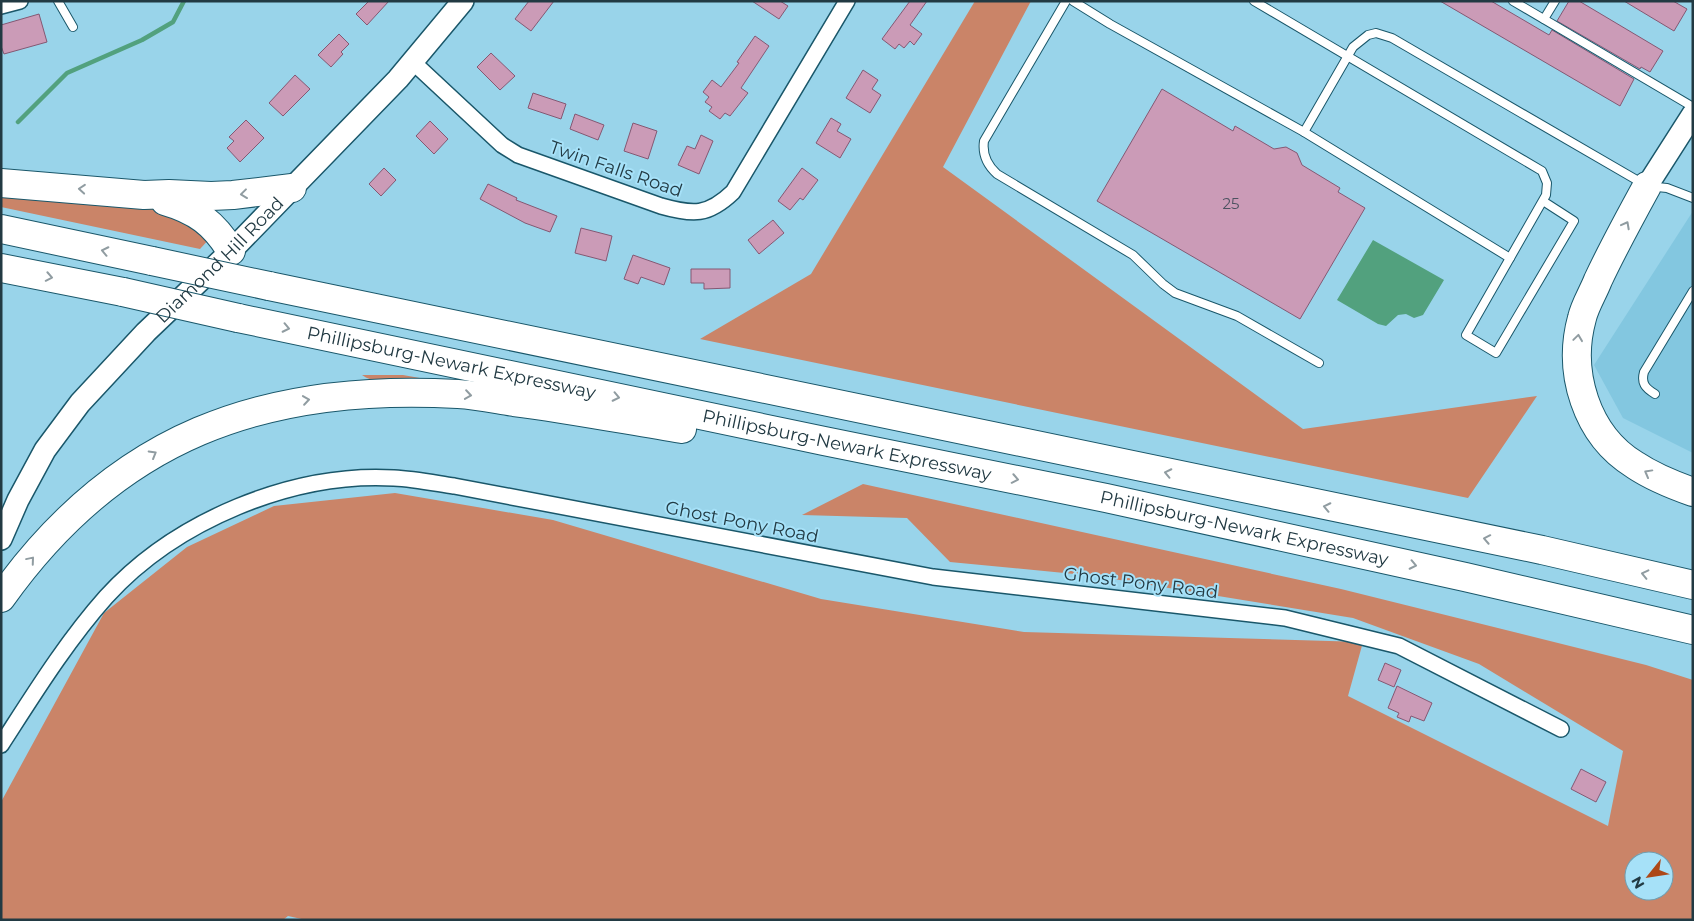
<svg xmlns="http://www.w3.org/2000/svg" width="1694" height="921" font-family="Montserrat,sans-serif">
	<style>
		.built { fill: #83c7e0 }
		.green { fill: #ca8468; fill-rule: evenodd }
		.water { fill: #52a17e }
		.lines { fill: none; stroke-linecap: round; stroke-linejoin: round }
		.stream { stroke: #52a17e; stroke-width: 4.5 }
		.building { fill: #cb9bb7; stroke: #845873 }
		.lane-casing { stroke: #1a576a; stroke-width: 10 }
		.street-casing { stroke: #1a576a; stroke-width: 18 }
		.secondary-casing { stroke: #1a576a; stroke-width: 24 }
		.highway-casing { stroke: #1a576a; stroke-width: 30 }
		.lane { stroke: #fff; stroke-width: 8 }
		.street { stroke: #fff; stroke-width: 15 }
		.secondary { stroke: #fff; stroke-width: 21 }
		.highway { stroke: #fff; stroke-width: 28 }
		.highway-bridge-casing { stroke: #1a576a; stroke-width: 30; stroke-linecap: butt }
		.highway-bridge { stroke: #fff; stroke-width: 28 }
		.oneway { stroke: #909ca1 }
		.labels { text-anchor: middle; stroke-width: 4; stroke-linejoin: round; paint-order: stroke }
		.number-label { font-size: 15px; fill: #4c5260 }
		.street-label { font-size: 18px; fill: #223a43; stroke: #a6e1f8 }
	</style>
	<rect width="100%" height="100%" fill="#99d4ea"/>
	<!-- built -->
	<path class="built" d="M1693,211V453L1623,418L1594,365Z"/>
	<!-- green -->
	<g class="green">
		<path d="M975,1H1031L943,167L1303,429L1537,396L1468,498L700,339L811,274Z"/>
		<path d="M1,192L169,207L211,237L200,249L1,207Z"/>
		<path d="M362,375H403L442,382C417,382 382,389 362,375Z"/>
		<path d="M863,484L1341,589L1646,665L1693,680V920H306L288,916L283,920H1V802L104,613L187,547L274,506L395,493L553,520L821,599L1024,632L1363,642L1348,696L1608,826L1623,751L1479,664L1353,618L1095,576L950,562L907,518L802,515ZM1634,861H1664V891H1634Z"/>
	</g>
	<!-- water -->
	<path class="water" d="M1373,240L1444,280L1423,315L1414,318L1406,314L1398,315L1386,326L1378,324L1337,300Z"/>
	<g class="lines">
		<!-- stream -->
		<path class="stream" d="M18,122L67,73L142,40L173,22L184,1"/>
	</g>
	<!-- building -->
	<g class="building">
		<path d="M369,1H389L367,25L356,14Z"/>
		<path d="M529,1H554L531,31L515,19Z"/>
		<path d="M752,1H780L788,6L779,19Z"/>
		<path d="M910,1H927L910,25L922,34L914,45L910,41L904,48L899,44L895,49L882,39Z"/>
		<path d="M1440,1H1491L1549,35L1552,30L1634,79L1620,106Z"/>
		<path d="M1569,1H1579L1663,51L1650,72L1641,67L1640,69L1557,21Z"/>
		<path d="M1624,1H1673L1687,9L1674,31Z"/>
		<path d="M39,14L47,42L4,54L1,46V25Z"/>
		<path d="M339,34L349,44L341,52L343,54L331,67L318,55Z"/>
		<path d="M755,36L769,46L741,88L748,93L730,116L725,113L720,119L709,111L712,107L705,102L709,97L703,92L712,80L721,87L739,63L737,62Z"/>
		<path d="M491,53L515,76L500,90L477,67Z"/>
		<path d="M863,70L878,80L872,89L881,95L870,113L846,98Z"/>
		<path d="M295,75L310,89L283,116L269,103Z"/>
		<path d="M1162,89L1233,131L1235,126L1274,149L1286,147L1297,153L1302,165L1340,188L1338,192L1365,208L1300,319L1097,201Z"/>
		<path d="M533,93L566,104L561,119L528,108Z"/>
		<path d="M575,114L604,125L598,140L570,129Z"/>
		<path d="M831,118L841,124L837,131L851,139L840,158L816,143Z"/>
		<path d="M246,120L264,138L240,162L227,148L234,141L229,137Z"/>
		<path d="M430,121L448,139L434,154L416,136Z"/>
		<path d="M633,123L657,131L648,159L624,151Z"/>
		<path d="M701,135L713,141L699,174L678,165L687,146L695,149Z"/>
		<path d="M384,168L396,180L381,196L369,184Z"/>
		<path d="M802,168L818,180L803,200L800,198L790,210L778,201Z"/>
		<path d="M488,184L517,198L516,200L557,216L550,232L525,223L480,199Z"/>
		<path d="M773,220L784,233L759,254L748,240Z"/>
		<path d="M581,228L612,236L606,261L575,253Z"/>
		<path d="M633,255L670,268L664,285L641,277L638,284L624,279Z"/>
		<path d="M691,269H730V288L704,289V283H691Z"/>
		<path d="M1385,663L1401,670L1394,687L1378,680Z"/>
		<path d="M1397,686L1432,703L1424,721L1411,716L1409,722L1397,717L1399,713L1388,708Z"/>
		<path d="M1581,769L1606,782L1596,802L1571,789Z"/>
	</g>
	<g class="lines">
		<!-- lane casing -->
		<g class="lane-casing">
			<g id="lane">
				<path d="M58,1L73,27"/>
				<path d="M1066,1L984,141C982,155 987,165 997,174L1133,255L1163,284L1175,293L1237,316L1319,363"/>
				<path d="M1073,1L1110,24L1304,132L1510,258"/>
				<path d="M1254,1L1542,171L1547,183L1546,195L1466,335L1496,353L1574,221L1543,201"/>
				<path d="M1513,1L1693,107"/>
				<path d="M1544,19L1555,1"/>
				<path d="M1304,132L1353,47L1368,35L1376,33L1392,38L1647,186L1667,188L1693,198"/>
				<path d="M1655,394C1645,388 1641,383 1644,372L1693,291"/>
			</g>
		</g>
		<!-- street casing -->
		<g class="street-casing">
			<g id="street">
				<path d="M1,6L20,1"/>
				<path d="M414,63L502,145L518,155L661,206C693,215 708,216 733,192L847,1"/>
				<path d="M1,745C34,694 66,642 106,597C175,521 292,472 394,478C414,479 434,483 454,486L933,577L1285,618L1399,646L1561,729"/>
			</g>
		</g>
		<!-- secondary casing -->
		<g class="secondary-casing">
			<g id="secondary">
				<path d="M1647,186L1693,114"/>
				<path id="s1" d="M1,539L18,500L45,450L80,403L146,332L231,251L398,79L463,1"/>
			</g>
		</g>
		<!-- highway casing -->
		<g class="highway-casing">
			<g id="highway">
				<path d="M1,183L144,195L169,194L211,196L233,195L292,188"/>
				<path d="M1647,186C1630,217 1613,248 1598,280C1593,293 1585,305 1582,318C1567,372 1586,435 1635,465C1653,477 1673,485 1693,492"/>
				<path d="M165,201C196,210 214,223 231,251"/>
				<path d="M1,229L152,261"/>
				<path d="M1,268L123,292"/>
				<path d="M269,286L1542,550L1693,585"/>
				<path id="s2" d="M238,318L824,441L1106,498L1465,577L1693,630"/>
				<path d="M1,598C116,436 263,383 458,394C477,395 495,399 514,402C570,409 626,420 682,429"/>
			</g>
		</g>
		<!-- lane -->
		<use href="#lane" class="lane"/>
		<!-- street -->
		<use href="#street" class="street"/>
		<!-- secondary -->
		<use href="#secondary" class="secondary"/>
		<!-- highway -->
		<use href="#highway" class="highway"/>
		<!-- highway-bridge casing -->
		<g class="highway-bridge-casing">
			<g id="highway-bridge">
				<path d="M152,261L269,286"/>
				<path d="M123,292L238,318"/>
			</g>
		</g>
		<!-- highway-bridge -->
		<use href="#highway-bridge" class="highway-bridge"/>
	</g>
	<!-- one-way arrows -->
	<defs><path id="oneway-chevron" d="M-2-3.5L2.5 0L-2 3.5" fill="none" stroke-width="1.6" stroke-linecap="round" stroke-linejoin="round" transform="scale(1.25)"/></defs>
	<g class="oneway">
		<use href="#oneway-chevron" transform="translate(82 189) rotate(-175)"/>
		<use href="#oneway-chevron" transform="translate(244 194) rotate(173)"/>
		<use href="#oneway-chevron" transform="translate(1626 225) rotate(-62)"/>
		<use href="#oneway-chevron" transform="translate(105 251) rotate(-168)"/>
		<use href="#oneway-chevron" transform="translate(49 277) rotate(11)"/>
		<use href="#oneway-chevron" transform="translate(286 328) rotate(12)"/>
		<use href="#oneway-chevron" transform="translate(1578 338) rotate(-82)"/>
		<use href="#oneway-chevron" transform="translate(468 395) rotate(8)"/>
		<use href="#oneway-chevron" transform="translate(616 397) rotate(12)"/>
		<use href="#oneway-chevron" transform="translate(306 400) rotate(-8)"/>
		<use href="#oneway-chevron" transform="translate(153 454) rotate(-30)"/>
		<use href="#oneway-chevron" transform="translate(1168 473) rotate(-168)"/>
		<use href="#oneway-chevron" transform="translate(1648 473) rotate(-151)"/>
		<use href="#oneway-chevron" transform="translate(1015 479) rotate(11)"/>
		<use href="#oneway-chevron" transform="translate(1327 507) rotate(-168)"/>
		<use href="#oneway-chevron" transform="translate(1487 539) rotate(-169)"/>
		<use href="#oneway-chevron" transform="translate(31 560) rotate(-50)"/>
		<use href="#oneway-chevron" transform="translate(1413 565) rotate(12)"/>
		<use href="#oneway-chevron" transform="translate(1645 574) rotate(-167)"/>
	</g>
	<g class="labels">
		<!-- number labels -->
		<g class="number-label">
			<text x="1231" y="209">25</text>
		</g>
		<!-- street labels -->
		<g class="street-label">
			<text transform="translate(616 169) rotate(19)" y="6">Twin Falls Road</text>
			<text dy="6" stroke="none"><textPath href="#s1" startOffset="358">Diamond Hill Road</textPath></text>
			<text dy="6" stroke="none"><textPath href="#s2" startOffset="218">Phillipsburg-Newark Expressway</textPath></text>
			<text dy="6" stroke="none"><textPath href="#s2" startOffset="622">Phillipsburg-Newark Expressway</textPath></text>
			<text transform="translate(742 522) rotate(11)" y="6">Ghost Pony Road</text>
			<text dy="6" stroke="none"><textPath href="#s2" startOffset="1028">Phillipsburg-Newark Expressway</textPath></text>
			<text transform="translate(1141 583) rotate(7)" y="6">Ghost Pony Road</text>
		</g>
	</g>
	<!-- border -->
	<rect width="1694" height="921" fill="none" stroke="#223a43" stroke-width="5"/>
	<!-- north arrow -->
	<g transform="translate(1649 876) rotate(240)"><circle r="24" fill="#a6e1f8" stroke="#719eb0"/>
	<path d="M0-4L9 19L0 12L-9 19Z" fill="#ad4817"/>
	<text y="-8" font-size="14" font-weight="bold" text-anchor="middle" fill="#223a43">N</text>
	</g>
</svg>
